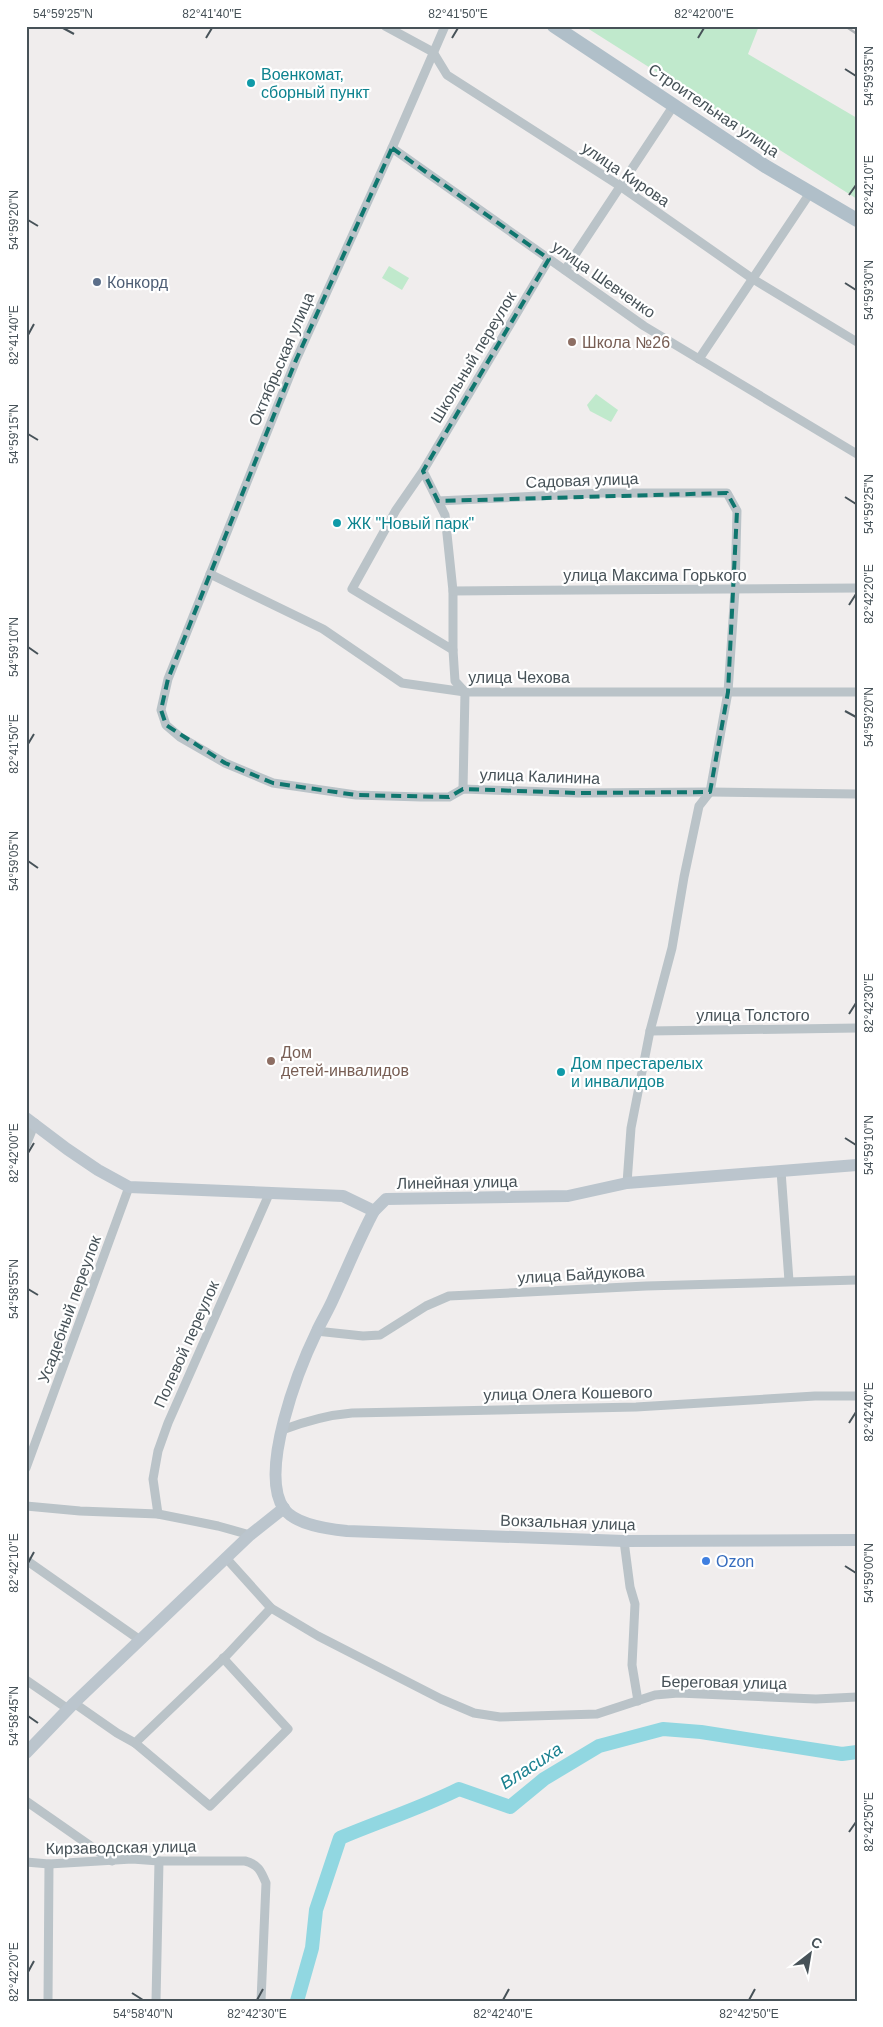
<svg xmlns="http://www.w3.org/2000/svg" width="883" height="2027" font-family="Helvetica,sans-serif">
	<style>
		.green { fill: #c0e9cc }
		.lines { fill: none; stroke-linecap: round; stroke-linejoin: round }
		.river { stroke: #91d7e1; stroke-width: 14 }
		.street { stroke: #bac3c8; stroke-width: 9 }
		.secondary { stroke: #bbc5cd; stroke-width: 12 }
		.primary { stroke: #b0bfc9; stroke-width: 14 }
		.rail { stroke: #b0b3b7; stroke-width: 2.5 }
		.marked { fill: none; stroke: #0f766e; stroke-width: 4; stroke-dasharray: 10 6; stroke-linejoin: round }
		.ticks { fill: none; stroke: #475258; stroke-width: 2 }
		.culture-dot { fill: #0f9aa8; stroke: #fff; stroke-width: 2 }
		.service-dot { fill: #5c6f8a; stroke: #fff; stroke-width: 2 }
		.education-dot { fill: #8d6e63; stroke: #fff; stroke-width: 2 }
		.shop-dot { fill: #3f7fe0; stroke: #fff; stroke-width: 2 }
		.labels { text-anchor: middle; stroke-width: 4.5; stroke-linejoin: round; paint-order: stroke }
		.culture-label { font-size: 16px; fill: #0d838f; stroke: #fff; text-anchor: start }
		.street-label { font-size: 16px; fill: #475258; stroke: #fff }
		.service-label { font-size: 16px; fill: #4e5e75; stroke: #fff; text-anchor: start }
		.education-label { font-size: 16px; fill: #785e54; stroke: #fff; text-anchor: start }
		.shop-label { font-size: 16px; fill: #366cbe; stroke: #fff; text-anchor: start }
		.water-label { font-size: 18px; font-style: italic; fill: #1b8190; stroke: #fff }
		.neatline { fill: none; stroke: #475258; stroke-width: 2 }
		.ticks-label { font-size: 12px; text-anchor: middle; fill: #475258 }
	</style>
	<rect width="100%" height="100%" fill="#f0eded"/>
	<!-- green -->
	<g class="green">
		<path d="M584,26H759L748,54L857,118V199Z"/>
		<path d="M389,266L409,278L402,290L382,278Z"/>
		<path d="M596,394L618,410L611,422L590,411L587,405Z"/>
	</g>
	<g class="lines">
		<!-- river -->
		<path class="river" d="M297,2001L312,1948L316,1910L340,1838C380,1821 421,1808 459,1789L510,1807L544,1779L599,1746L663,1729L701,1732L842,1754L857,1752"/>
		<!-- street -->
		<g class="street">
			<path d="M385,26L433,52L447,75L620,186L753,279L857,342"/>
			<path d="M445,26L392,148L296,360L168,679L161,710L166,725L180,737L225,763L273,783L356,795L421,797H449L463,789L578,793L710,792L857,794"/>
			<path d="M392,148L644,326L857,454"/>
			<path d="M565,270L674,105"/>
			<path d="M699,359L810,193"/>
			<path d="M423,471L396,510L352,589L453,650V591L445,515L423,471L549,259"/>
			<path d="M438,501L602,493H727L737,511L735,590L728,692L710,792L699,806L684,877L672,948L650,1031L631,1128L627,1183"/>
			<path d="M210,574L323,629L402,683L465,692H857"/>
			<path d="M453,591L857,588"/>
			<path d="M453,650L455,681L465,692L463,789"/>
			<path d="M650,1031L857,1028"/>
			<path d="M26,1145L35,1123"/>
			<path d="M781,1171L789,1281"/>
			<path d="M316,1331L363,1336L380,1335L426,1306L449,1296L646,1286L857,1280"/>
			<path d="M282,1430C306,1421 328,1415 352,1413L636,1407L815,1396H857"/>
			<path d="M26,1468L129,1187"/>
			<path d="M26,1506L80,1511L158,1514L218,1526L250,1535"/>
			<path d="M158,1514L153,1479L158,1451L168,1423L270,1192"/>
			<path d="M624,1541L630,1587L635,1604L632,1665L638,1701"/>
			<path d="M226,1558L271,1608L318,1636L441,1699L474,1713L500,1717L597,1714L655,1695L678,1693L816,1699L857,1697"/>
			<path d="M26,1560L140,1640"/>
			<path d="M26,1680L68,1709"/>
			<path d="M74,1703L117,1733L135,1743L227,1655L271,1608"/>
			<path d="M135,1743L210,1806L288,1729L223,1658"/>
			<path d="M26,1801L112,1861"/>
			<path d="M26,1862L49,1864L132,1859L159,1861H245C258,1864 261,1871 266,1883L261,2001"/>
			<path d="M48,2001L49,1864"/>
			<path d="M156,2001L159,1861"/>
		</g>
		<!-- secondary -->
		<g class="secondary">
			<path d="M26,1118L67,1149L98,1170L129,1187L343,1196L374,1211L386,1199L568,1196L627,1183L857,1165"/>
			<path d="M374,1211C359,1239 347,1269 334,1297C329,1309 322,1320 317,1331C299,1368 258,1472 284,1509C296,1525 328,1529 347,1531L624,1541L857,1540"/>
			<path d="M26,1753L74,1703L250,1535L284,1508"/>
		</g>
		<!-- primary -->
		<path class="primary" d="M554,26L765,166L857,220"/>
		<!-- rail -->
		<path class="rail" d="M845,26L857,34"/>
	</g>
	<!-- marked area -->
	<path class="marked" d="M392,148L549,259L423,471L438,501L727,493L737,511L728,692L710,792L578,793L463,789L449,797L356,795L273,783L225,763L166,725L161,710L168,679L296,360Z"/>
	<!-- ticks -->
	<path class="ticks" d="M63,28L74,34M206,38L212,28M452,38L458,28M698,38L704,28M845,69L856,76M849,195L856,185M28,220L38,226M845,283L856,290M28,335L34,324M28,434L38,440M845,497L856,504M849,605L856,594M28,647L38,654M845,711L856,717M28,744L34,734M28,861L38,868M849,1014L856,1003M845,1138L856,1145M28,1153L34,1143M28,1289L38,1295M849,1423L856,1412M28,1563L34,1552M845,1566L856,1573M28,1716L38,1723M849,1832L856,1822M28,1972L34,1961M132,1993L143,2000M257,2000L263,1989M503,2000L509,1989M749,2000L755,1989"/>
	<!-- markers -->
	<g class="culture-dot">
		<circle cx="251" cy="83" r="5"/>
		<circle cx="337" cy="523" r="5"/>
		<circle cx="561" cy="1072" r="5"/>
	</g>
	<circle class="service-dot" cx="97" cy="282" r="5"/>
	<g class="education-dot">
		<circle cx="572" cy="342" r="5"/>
		<circle cx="271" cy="1061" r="5"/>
	</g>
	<circle class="shop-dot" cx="706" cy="1561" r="5"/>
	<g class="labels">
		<!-- culture labels -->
		<g class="culture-label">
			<text x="261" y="80">Военкомат,<tspan x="261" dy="18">сборный пункт</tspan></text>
			<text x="347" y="529">ЖК "Новый парк"</text>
			<text x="571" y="1069">Дом престарелых<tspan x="571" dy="18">и инвалидов</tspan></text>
		</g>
		<!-- street labels -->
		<g class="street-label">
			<text transform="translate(714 110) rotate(34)" y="6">Строительная улица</text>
			<text transform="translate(626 174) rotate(34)" y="6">улица Кирова</text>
			<text transform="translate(604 279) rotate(35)" y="6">улица Шевченко</text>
			<text transform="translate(473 357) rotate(-59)" y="6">Школьный переулок</text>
			<text transform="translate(281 359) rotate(-67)" y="6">Октябрьская улица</text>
			<text transform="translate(582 480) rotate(-2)" y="6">Садовая улица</text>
			<text x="655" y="581">улица Максима Горького</text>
			<text x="519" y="683">улица Чехова</text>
			<text transform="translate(540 776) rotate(2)" y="6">улица Калинина</text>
			<text x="753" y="1021">улица Толстого</text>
			<text transform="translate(457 1182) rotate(-1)" y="6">Линейная улица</text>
			<text transform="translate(581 1274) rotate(-3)" y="6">улица Байдукова</text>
			<text transform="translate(69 1309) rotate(-70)" y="6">Усадебный переулок</text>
			<text transform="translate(186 1344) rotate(-66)" y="6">Полевой переулок</text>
			<text transform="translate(568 1393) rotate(-1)" y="6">улица Олега Кошевого</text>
			<text transform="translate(568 1522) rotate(2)" y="6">Вокзальная улица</text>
			<text transform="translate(724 1682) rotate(1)" y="6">Береговая улица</text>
			<text transform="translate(121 1847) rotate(-1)" y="6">Кирзаводская улица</text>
		</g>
		<!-- service labels -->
		<g class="service-label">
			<text x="107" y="288">Конкорд</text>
		</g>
		<!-- education labels -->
		<g class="education-label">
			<text x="582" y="348">Школа №26</text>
			<text x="281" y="1058">Дом<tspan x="281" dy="18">детей-инвалидов</tspan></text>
		</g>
		<!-- shop labels -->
		<g class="shop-label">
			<text x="716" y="1567">Ozon</text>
		</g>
		<!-- water labels -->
		<g class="water-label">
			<text transform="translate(531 1766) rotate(-33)" y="6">Власиха</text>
		</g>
	</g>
	<!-- border -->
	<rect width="883" height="2027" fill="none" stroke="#ffffff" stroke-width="55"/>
	<!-- north arrow -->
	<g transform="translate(810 1954) rotate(31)" stroke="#ffffff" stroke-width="4" paint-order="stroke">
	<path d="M0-4L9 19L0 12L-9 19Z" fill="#475258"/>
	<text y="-8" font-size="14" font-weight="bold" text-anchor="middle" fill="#475258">С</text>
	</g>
	<rect x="28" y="28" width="828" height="1972" class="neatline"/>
	<g class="ticks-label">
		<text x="63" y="18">54°59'25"N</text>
		<text x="212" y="18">82°41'40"E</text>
		<text x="458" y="18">82°41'50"E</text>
		<text x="704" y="18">82°42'00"E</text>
		<text transform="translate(869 76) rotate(-90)" y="4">54°59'35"N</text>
		<text transform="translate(869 185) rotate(-90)" y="4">82°42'10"E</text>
		<text transform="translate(14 220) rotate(-90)" y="4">54°59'20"N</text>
		<text transform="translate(869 290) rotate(-90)" y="4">54°59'30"N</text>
		<text transform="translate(14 335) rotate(-90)" y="4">82°41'40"E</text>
		<text transform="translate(14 434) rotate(-90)" y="4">54°59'15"N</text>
		<text transform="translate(869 504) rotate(-90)" y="4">54°59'25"N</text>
		<text transform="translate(869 594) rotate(-90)" y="4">82°42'20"E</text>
		<text transform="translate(14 647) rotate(-90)" y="4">54°59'10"N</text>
		<text transform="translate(869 717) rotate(-90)" y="4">54°59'20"N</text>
		<text transform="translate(14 744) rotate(-90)" y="4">82°41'50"E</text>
		<text transform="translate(14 861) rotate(-90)" y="4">54°59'05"N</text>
		<text transform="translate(869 1003) rotate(-90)" y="4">82°42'30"E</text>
		<text transform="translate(869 1145) rotate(-90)" y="4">54°59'10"N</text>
		<text transform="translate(14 1153) rotate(-90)" y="4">82°42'00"E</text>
		<text transform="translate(14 1289) rotate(-90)" y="4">54°58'55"N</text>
		<text transform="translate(869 1412) rotate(-90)" y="4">82°42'40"E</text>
		<text transform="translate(14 1563) rotate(-90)" y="4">82°42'10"E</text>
		<text transform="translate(869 1573) rotate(-90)" y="4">54°59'00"N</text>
		<text transform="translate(14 1716) rotate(-90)" y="4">54°58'45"N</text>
		<text transform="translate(869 1822) rotate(-90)" y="4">82°42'50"E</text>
		<text transform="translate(14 1972) rotate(-90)" y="4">82°42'20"E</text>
		<text x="143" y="2018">54°58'40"N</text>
		<text x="257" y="2018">82°42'30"E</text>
		<text x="503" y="2018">82°42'40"E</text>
		<text x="749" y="2018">82°42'50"E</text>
	</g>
</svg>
